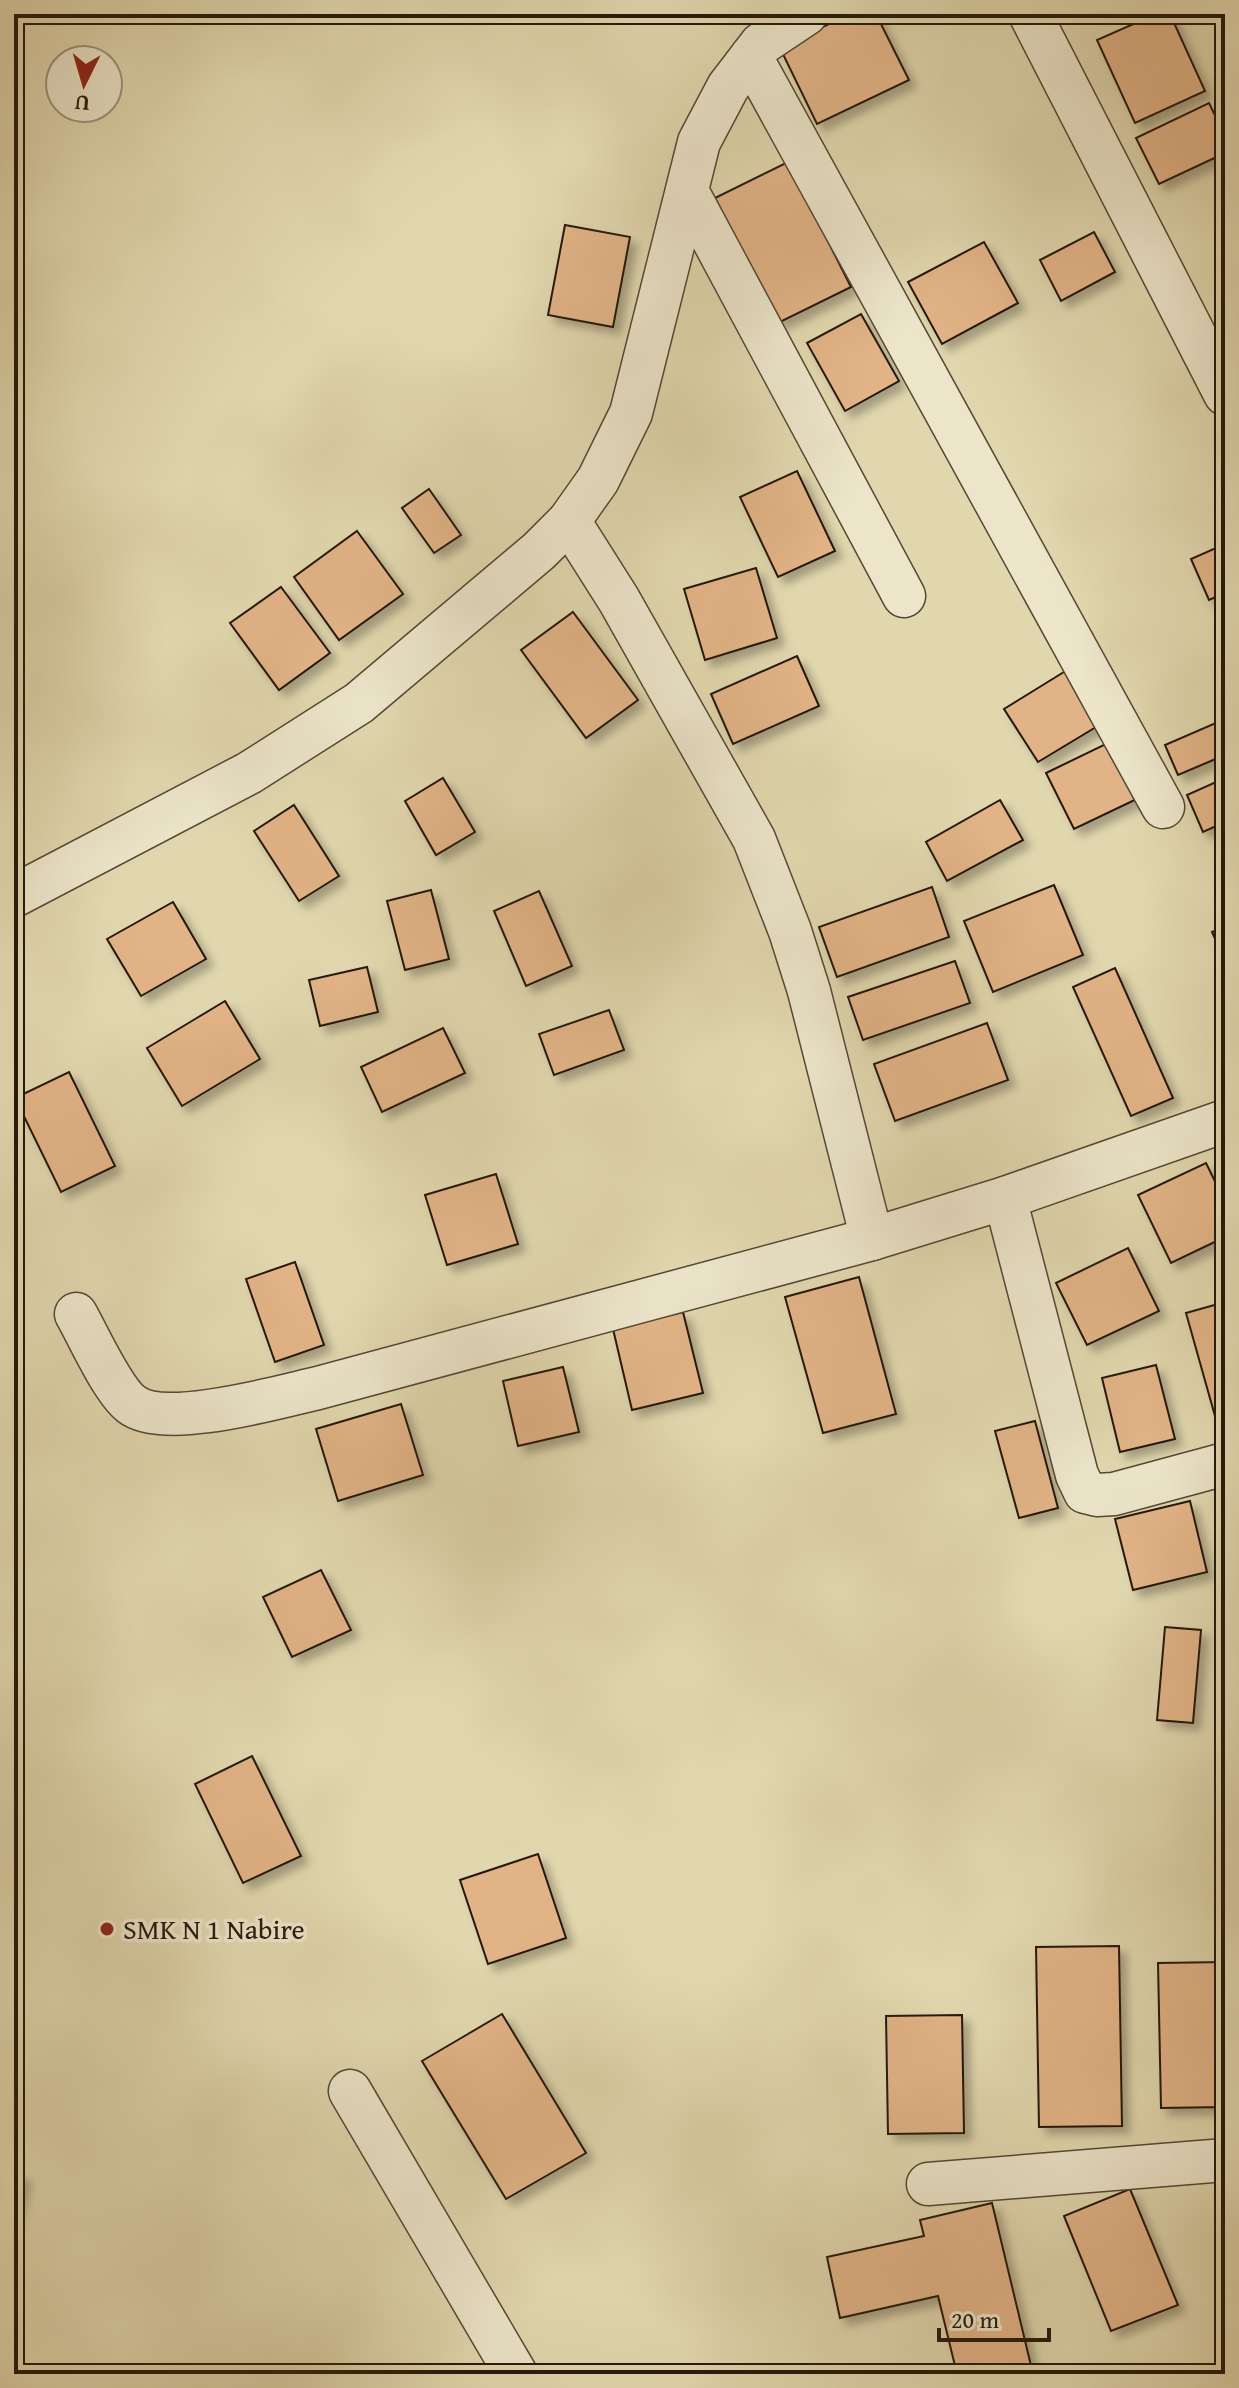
<svg xmlns="http://www.w3.org/2000/svg" width="1239" height="2388" font-family="'Gentium Book Plus',serif">
	<style>
		.building { fill: #e1b387; stroke: #25190c; stroke-width: 2; filter: url(#shadow) }
		.lines { fill: none; stroke-linecap: round; stroke-linejoin: round }
		.street-casing { stroke: #544834; stroke-width: 45 }
		.street { stroke: #ece5ca; stroke-width: 42 }
		.poi-dot { fill: #8f2418; stroke: #ece5ca; stroke-width: 3 }
		.labels { text-anchor: middle; stroke-width: 7; stroke-linejoin: round; paint-order: stroke }
		.poi-label { font-size: 28px; fill: #25190c; stroke: #ece5ca; text-anchor: start }
	</style>
	<defs>
		<filter id="shadow"><feDropShadow dx="7" dy="7" stdDeviation="4" flood-color="#0004"/></filter>
	</defs>
	<rect width="100%" height="100%" fill="#e1d7ae"/>
	<filter id="stains"><feTurbulence type="fractalNoise" baseFrequency=".0025" numOctaves="4"/><feColorMatrix values="0 0 0 0 .2 0 0 0 0 .09 0 0 0 0 .02 0 0 0 .5 -.17"/></filter>
	<radialGradient id="worn" r=".72"><stop offset=".6" stop-color="#630" stop-opacity="0"/><stop offset="1" stop-color="#630" stop-opacity=".3"/></radialGradient>
	<!-- building -->
	<g class="building">
		<path d="M849,14H876L909,80L817,124L780,48Z"/>
		<path d="M1156,14H1170L1205,91L1135,123L1097,40Z"/>
		<path d="M1209,103L1225,136V153L1159,184L1136,138Z"/>
		<path d="M788,162L851,287L778,323L715,198Z"/>
		<path d="M565,225L630,237L613,327L548,315Z"/>
		<path d="M1094,232L1115,272L1061,301L1040,260Z"/>
		<path d="M984,242L1018,303L942,344L908,282Z"/>
		<path d="M861,314L899,381L845,411L807,343Z"/>
		<path d="M797,471L835,551L778,577L740,497Z"/>
		<path d="M429,489L461,535L434,553L402,508Z"/>
		<path d="M357,531L403,594L339,640L294,577Z"/>
		<path d="M1225,544V593L1209,600L1191,559Z"/>
		<path d="M756,568L777,638L705,660L684,589Z"/>
		<path d="M281,587L330,653L279,690L230,623Z"/>
		<path d="M573,612L638,700L586,738L521,650Z"/>
		<path d="M797,656L819,706L733,744L711,694Z"/>
		<path d="M1072,667L1106,721L1038,762L1004,709Z"/>
		<path d="M1225,719V755L1178,775L1165,745Z"/>
		<path d="M1114,740L1141,797L1074,829L1046,773Z"/>
		<path d="M443,778L475,832L436,855L405,801Z"/>
		<path d="M1225,778V822L1203,832L1187,795Z"/>
		<path d="M1000,800L1023,840L947,881L926,842Z"/>
		<path d="M294,805L339,876L299,901L254,831Z"/>
		<path d="M1054,885L1083,955L993,992L964,921Z"/>
		<path d="M932,887L949,937L837,977L819,927Z"/>
		<path d="M431,890L449,959L405,970L387,901Z"/>
		<path d="M539,891L572,966L526,986L494,911Z"/>
		<path d="M173,902L206,959L141,996L107,939Z"/>
		<path d="M1225,926V961L1212,932Z"/>
		<path d="M955,961L970,1003L863,1040L848,997Z"/>
		<path d="M367,967L378,1012L320,1026L309,980Z"/>
		<path d="M1115,968L1173,1098L1131,1116L1073,987Z"/>
		<path d="M225,1001L260,1059L182,1106L147,1048Z"/>
		<path d="M609,1010L624,1050L554,1075L539,1034Z"/>
		<path d="M987,1023L1008,1080L895,1121L874,1064Z"/>
		<path d="M443,1028L465,1073L382,1112L361,1067Z"/>
		<path d="M69,1072L115,1166L61,1192L15,1098Z"/>
		<path d="M1206,1163L1225,1202V1237L1171,1263L1138,1195Z"/>
		<path d="M496,1174L518,1244L447,1265L425,1195Z"/>
		<path d="M1128,1248L1159,1311L1087,1345L1056,1283Z"/>
		<path d="M295,1262L324,1345L275,1362L246,1279Z"/>
		<path d="M859,1277L896,1414L823,1433L785,1297Z"/>
		<path d="M1225,1302V1414L1215,1416L1186,1313Z"/>
		<path d="M683,1312L703,1393L632,1410L613,1329Z"/>
		<path d="M1156,1365L1175,1439L1120,1452L1102,1378Z"/>
		<path d="M563,1367L579,1432L518,1446L503,1381Z"/>
		<path d="M401,1404L423,1475L338,1501L316,1429Z"/>
		<path d="M1035,1421L1058,1508L1019,1518L995,1431Z"/>
		<path d="M1190,1501L1207,1572L1133,1590L1115,1519Z"/>
		<path d="M321,1570L351,1630L292,1657L263,1597Z"/>
		<path d="M1165,1627L1201,1630L1193,1723L1157,1720Z"/>
		<path d="M252,1756L301,1856L243,1883L195,1784Z"/>
		<path d="M538,1854L566,1938L488,1964L460,1880Z"/>
		<path d="M1119,1946L1122,2126L1039,2127L1036,1947Z"/>
		<path d="M1225,1962V2107L1161,2108L1158,1963Z"/>
		<path d="M502,2014L586,2153L506,2199L422,2061Z"/>
		<path d="M962,2015L964,2133L888,2134L886,2016Z"/>
		<path d="M14,2173L24,2175L14,2219Z"/>
		<path d="M1130,2189L1178,2305L1111,2331L1064,2216Z"/>
		<path d="M992,2203L1033,2374H957L938,2296L840,2318L827,2257L924,2236L920,2220Z"/>
	</g>
	<g class="lines">
		<!-- street casing -->
		<g class="street-casing">
			<g id="street">
				<path d="M1030,14L1225,394"/>
				<path d="M751,57L1163,807"/>
				<path d="M687,191L904,596"/>
				<path d="M569,521L619,600L754,839L790,931L809,991L872,1239L1005,1198L1225,1121"/>
				<path d="M14,896L249,773L359,703L539,551L569,521L598,480L631,413L699,142L728,87L761,44L806,14"/>
				<path d="M1005,1198L1077,1475L1085,1492L1097,1495L1114,1494L1225,1464"/>
				<path d="M76,1314C89,1337 112,1389 131,1404C164,1430 278,1397 318,1388L872,1239"/>
				<path d="M350,2091L516,2374"/>
				<path d="M928,2184L1225,2160"/>
			</g>
		</g>
		<!-- street -->
		<use href="#street" class="street"/>
	</g>
	<!-- markers -->
	<circle class="poi-dot" cx="107" cy="1929" r="8"/>
	<g class="labels">
		<!-- poi labels -->
		<g class="poi-label">
			<text x="123" y="1939">SMK N 1 Nabire</text>
		</g>
	</g>
	<!-- margin -->
	<rect width="1239" height="2388" fill="none" stroke="#e1d7ae" stroke-width="48"/>
	<rect x="16" y="16" width="1207" height="2356" fill="none" stroke="#25190c" stroke-width="4"/>
	<rect x="24" y="24" width="1191" height="2340" fill="none" stroke="#25190c" stroke-width="2"/>
	<!-- north arrow -->
	<g transform="translate(84 84) rotate(185)"><circle r="38" fill="#ece5ca" stroke="#9c937e" stroke-width="2"/>
	<path d="M0-6L14 30L0 20L-14 30Z" fill="#8f2418"/>
	<text y="-12" font-size="22" font-weight="bold" text-anchor="middle" fill="#25190c">U</text>
	</g>
	<!-- scale -->
	<path d="M939 2328v12h110v-12" fill="none" stroke="#25190c" stroke-width="4"/>
	<text x="951" y="2328" font-size="24" fill="#25190c" stroke="#ece5ca" stroke-width="6" paint-order="stroke">20 m</text>
	<rect width="100%" height="100%" filter="url(#stains)"/>
	<rect width="100%" height="100%" fill="url(#worn)"/>
</svg>
